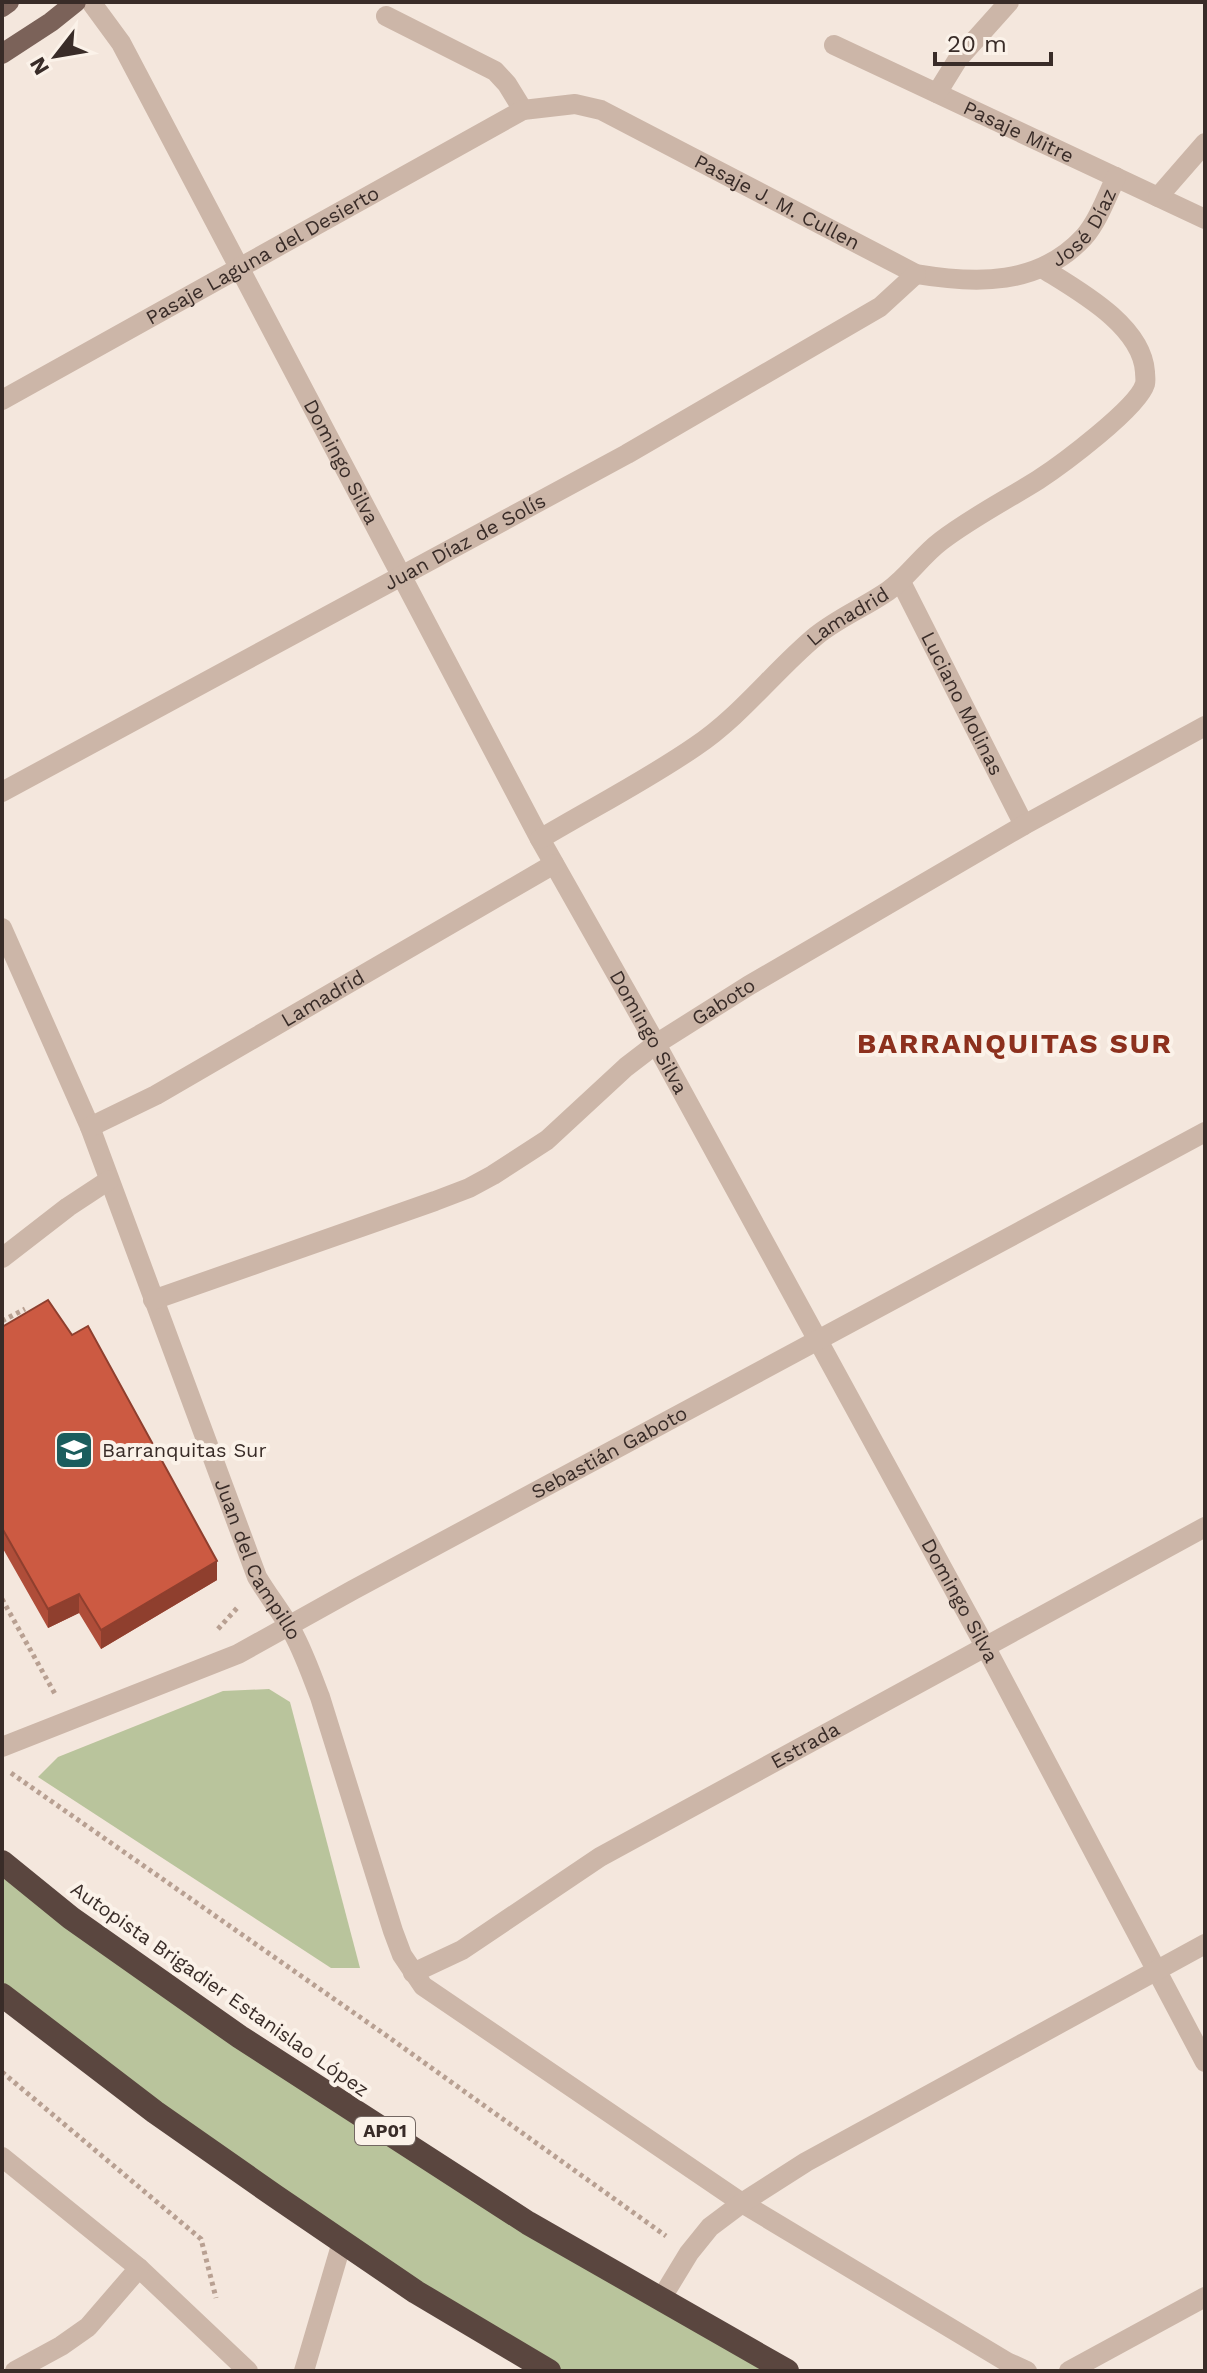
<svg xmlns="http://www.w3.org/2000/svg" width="1207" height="2373" font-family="'Work Sans',sans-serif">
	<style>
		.green { fill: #b9c49c }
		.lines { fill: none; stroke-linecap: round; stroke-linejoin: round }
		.path { stroke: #b8a092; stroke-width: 5; stroke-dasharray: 4 4; stroke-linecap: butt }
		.lane { stroke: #ccb6a8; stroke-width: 20 }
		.street { stroke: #ccb6a8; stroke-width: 20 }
		.primary { stroke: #7b6259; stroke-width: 20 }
		.highway { stroke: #5a463f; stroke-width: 24 }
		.wall { fill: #af4d39 }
		.shaded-wall { fill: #8f3f2e }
		.building { fill: #cc5a42; stroke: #8f3f2e; stroke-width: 2 }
		.labels { text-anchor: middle; stroke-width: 8; stroke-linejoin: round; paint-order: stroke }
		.shield { fill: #fbf2e9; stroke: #736762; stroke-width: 2 }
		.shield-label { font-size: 18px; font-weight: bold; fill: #392c28 }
		.street-label { font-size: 20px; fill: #392c28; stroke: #fbf2e9 }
		.poi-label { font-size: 20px; fill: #392c28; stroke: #fbf2e9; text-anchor: start }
		.district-label { font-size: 28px; font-weight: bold; letter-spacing: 2px; fill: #8c301d; stroke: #fbf2e9 }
	</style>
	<rect width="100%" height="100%" fill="#f4e7dd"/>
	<!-- green -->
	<g class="green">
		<path d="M269,1689L290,1702L360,1968H331L38,1777L58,1757L223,1691Z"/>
		<path d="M2,1862L240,2037L787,2371H549L2,1995Z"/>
	</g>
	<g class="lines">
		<!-- path -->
		<g class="path">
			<path d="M2,1321L25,1309"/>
			<path d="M2,1599L55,1694"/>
			<path d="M218,1629L238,1607"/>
			<path d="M11,1773L387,2036L666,2236"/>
			<path d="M2,2072L201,2239L216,2298"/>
		</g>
		<!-- lane -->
		<path class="lane" d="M386,16L495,71L507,84L523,110"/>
		<!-- street -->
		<g class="street">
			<path id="s1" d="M91,2L121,43L540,839L656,1044L986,1648L1205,2062"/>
			<path id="s2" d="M834,45L1205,219"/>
			<path d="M937,93L958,59L1009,2"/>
			<path d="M1158,197L1205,143"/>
			<path id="s3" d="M2,400L523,110L575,104L601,110L916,274C976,284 1039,286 1084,237C1098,221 1107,196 1116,177"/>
			<path id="s4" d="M901,582L1024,825"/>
			<path id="s5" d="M2,792L627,454L880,307L916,274"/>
			<path id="s6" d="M540,839C592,808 647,780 696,746C741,716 775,670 816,636C838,618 865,607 888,591C908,577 921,556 941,541C971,518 1006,500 1038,480C1061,465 1138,408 1145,384C1146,380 1145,376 1145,372C1142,325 1077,290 1042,268"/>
			<path id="s7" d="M2,928L90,1127L257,1577C267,1594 279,1609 289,1626C302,1647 311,1674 320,1697L393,1931L402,1955L423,1986L742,2203L1007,2362L1027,2371"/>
			<path id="s8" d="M90,1127L156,1095L554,864"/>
			<path d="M2,1258L68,1207L109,1180"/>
			<path id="s9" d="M153,1300L435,1201L469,1188L493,1175L547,1140L626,1067L656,1044L748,986L1024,825L1205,726"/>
			<path id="s10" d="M2,1747L238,1654L353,1590L1205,1132"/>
			<path id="s11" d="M413,1973L462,1950L600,1857L1205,1527"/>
			<path d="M2,2157L139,2268L248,2371"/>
			<path d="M661,2299L689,2253L710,2227L742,2203L806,2162L1205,1944"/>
			<path d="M15,2371L61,2346L88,2327L139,2268"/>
			<path d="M304,2371L342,2242"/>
			<path d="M1069,2371L1205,2297"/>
		</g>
		<!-- primary -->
		<g class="primary">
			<path d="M2,7L9,2"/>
			<path d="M2,54L51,22L76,2"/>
		</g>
		<!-- highway -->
		<g class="highway">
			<path d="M2,1862L71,1918L240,2037L528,2223L787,2371"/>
			<path d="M2,1995L155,2112L275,2196L416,2292L549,2371"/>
		</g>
	</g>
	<!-- wall -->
	<path class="wall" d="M2,1327L217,1580L101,1649L79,1613L48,1628L2,1547Z"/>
	<!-- shaded-wall -->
	<g class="shaded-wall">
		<path d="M217,1561V1580L101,1649V1630Z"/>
		<path d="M79,1594V1613L48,1628V1609Z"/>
	</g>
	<!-- building -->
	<path class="building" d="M48,1300L72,1335L88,1326L217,1561L101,1630L79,1594L48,1609L2,1528V1327Z"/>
	<!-- icons -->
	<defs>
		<g id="school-square" transform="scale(2)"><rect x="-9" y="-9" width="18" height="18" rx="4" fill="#1b5d5d" stroke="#fbf2e9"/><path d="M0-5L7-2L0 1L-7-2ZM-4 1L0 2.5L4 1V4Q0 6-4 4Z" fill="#fff"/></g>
	</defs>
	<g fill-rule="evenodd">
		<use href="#school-square" x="74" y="1450"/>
	</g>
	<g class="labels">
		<!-- shield labels -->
		<rect class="shield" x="355" y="2117" width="60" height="28" rx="6"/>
		<g class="shield-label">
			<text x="385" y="2137">AP01</text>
		</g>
		<!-- street labels -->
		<g class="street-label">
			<text dy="7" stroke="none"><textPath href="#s2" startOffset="204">Pasaje Mitre</textPath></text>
			<text dy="7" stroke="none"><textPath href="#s3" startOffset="874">Pasaje J. M. Cullen</textPath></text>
			<text dy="7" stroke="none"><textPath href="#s3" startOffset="1218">José Díaz</textPath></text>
			<text dy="7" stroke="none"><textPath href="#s3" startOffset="298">Pasaje Laguna del Desierto</textPath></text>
			<text dy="7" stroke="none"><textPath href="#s1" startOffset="524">Domingo Silva</textPath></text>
			<text dy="7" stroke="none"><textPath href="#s5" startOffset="526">Juan Díaz de Solís</textPath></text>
			<text dy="7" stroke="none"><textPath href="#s6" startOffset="382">Lamadrid</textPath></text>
			<text dy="7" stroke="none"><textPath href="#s4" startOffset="136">Luciano Molinas</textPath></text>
			<text dy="7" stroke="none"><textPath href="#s8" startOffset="266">Lamadrid</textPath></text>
			<text dy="7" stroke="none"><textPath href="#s9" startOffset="652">Gaboto</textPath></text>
			<text dy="7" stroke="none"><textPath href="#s1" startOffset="1172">Domingo Silva</textPath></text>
			<text dy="7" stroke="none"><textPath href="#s10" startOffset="676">Sebastián Gaboto</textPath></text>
			<text dy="7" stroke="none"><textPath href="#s7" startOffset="682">Juan del Campillo</textPath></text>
			<text dy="7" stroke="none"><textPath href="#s1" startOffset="1820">Domingo Silva</textPath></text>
			<text dy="7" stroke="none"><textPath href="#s11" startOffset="454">Estrada</textPath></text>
			<text transform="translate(220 1989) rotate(35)" y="7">Autopista Brigadier Estanislao López</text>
		</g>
		<!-- poi labels -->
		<g class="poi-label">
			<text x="102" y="1457">Barranquitas Sur</text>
		</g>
		<!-- district labels -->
		<g class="district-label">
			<text x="1015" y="1053">BARRANQUITAS SUR</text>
		</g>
	</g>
	<!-- border -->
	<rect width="1207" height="2373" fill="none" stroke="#392c28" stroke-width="8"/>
	<!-- north arrow -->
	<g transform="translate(56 56) rotate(239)" stroke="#fbf2e9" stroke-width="6" paint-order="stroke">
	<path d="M0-6L14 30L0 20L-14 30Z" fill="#392c28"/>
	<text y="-12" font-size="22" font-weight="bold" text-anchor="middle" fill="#392c28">N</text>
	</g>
	<!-- scale -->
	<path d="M935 52v12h116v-12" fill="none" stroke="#392c28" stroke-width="4"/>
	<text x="947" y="52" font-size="24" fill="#392c28" stroke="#fbf2e9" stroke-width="6" paint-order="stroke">20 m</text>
</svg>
